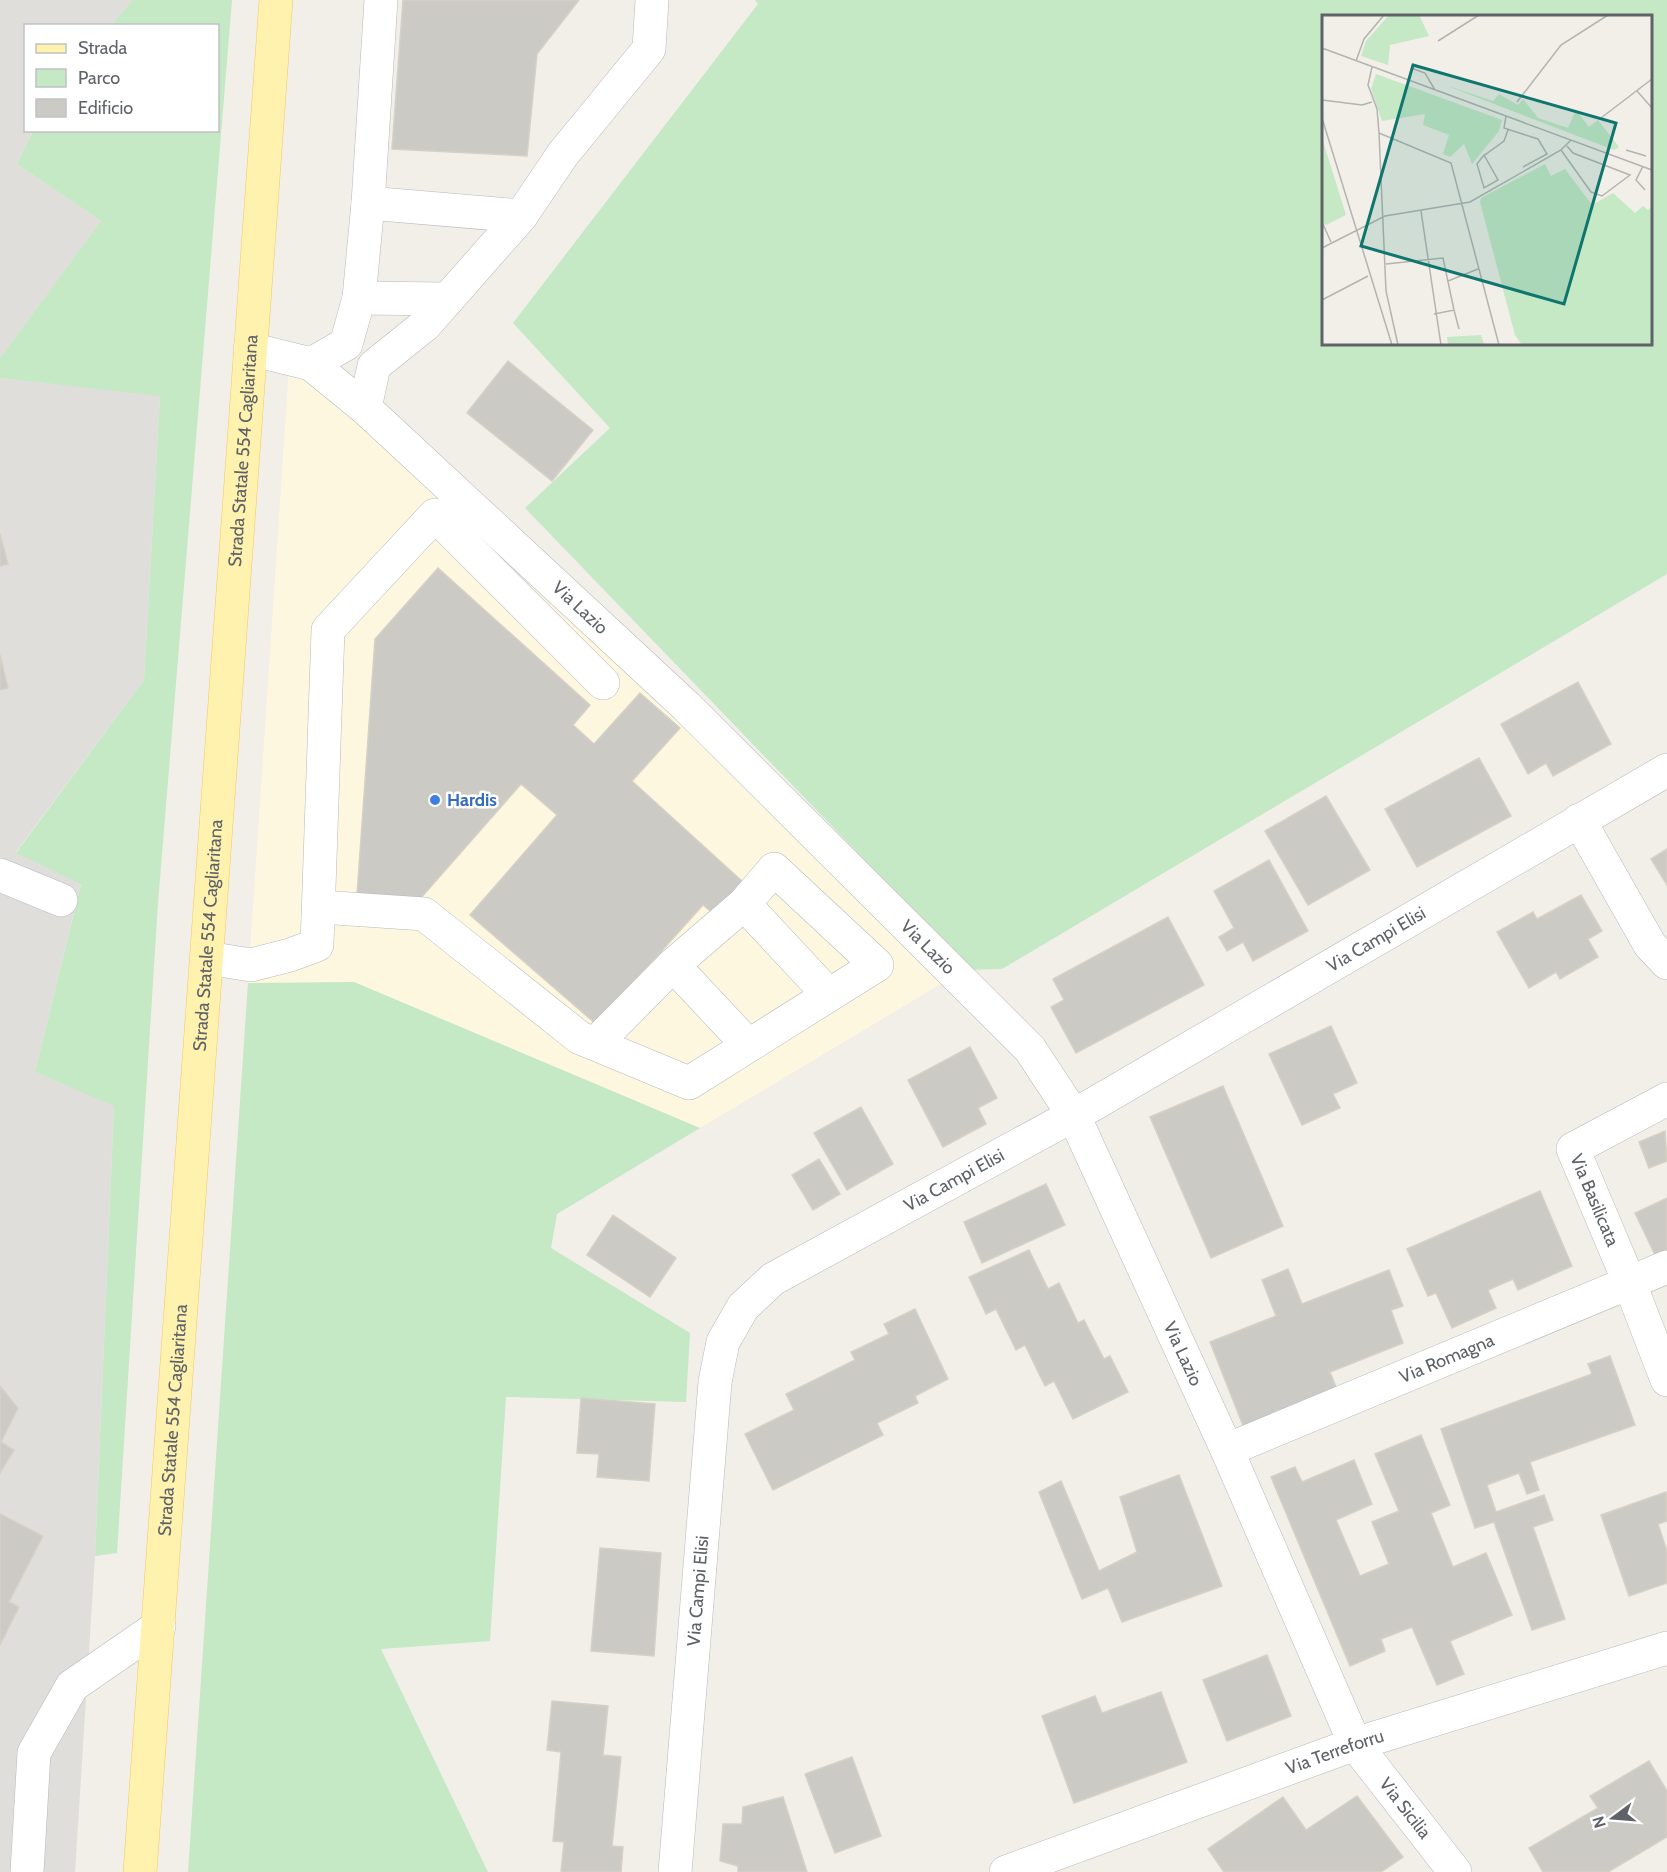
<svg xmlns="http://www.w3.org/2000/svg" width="1667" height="1872" font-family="Cabin,sans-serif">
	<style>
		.commercial { fill: #fef7e0 }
		.industrial { fill: #e0deda }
		.green { fill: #c5e8c5; fill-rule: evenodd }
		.building { fill: #cccac5; stroke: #d6d1c6; stroke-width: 1.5 }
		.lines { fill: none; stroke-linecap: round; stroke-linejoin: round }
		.minor-casing { stroke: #b5b8bc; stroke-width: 34 }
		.major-casing { stroke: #f2c960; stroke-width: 34 }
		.minor { stroke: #fff; stroke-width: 33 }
		.major { stroke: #fff2af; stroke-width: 33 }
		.shop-dot { fill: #3f7fe0; stroke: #fff; stroke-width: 2 }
		.labels { text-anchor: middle; stroke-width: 5; stroke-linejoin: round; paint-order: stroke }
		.street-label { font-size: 18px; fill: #5f6368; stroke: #fff }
		.shop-label { font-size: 18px; font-weight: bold; fill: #366cbe; stroke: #fff; text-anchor: start }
		.inset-road { fill: none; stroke: #b3b3b1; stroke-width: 1.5 }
		.view { fill: #0f766e; fill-opacity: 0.15; stroke: #0f766e; stroke-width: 3 }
		.inset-edge { fill: none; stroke: #5f6368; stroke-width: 3 }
	</style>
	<rect width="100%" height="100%" fill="#f1efe8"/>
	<!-- commercial -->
	<path class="commercial" d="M290,353L964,970L700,1128L354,982L248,983Z"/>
	<!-- industrial -->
	<g class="industrial">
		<path d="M0,0H132L112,25L26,26V130L33,131L17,164L101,221L0,358Z"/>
		<path d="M0,378L160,395L144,680L16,852L81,883L35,1072L114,1105L95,1556L75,1872H0Z"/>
	</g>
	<!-- green -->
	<g class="green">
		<path d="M132,0H232L158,903L117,1553L95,1556L114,1106L35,1072L81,884L16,853L144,680L160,396L0,378V358L101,221L17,164L33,131L218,130V26L112,25Z"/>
		<path d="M755,0H1667V574L1002,969L964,970L936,934L525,508L610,428L513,323L758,4ZM1324,16H1650V344H1324Z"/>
		<path d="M354,982L700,1128L557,1214L551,1248L690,1333L686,1402L506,1397L490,1641L381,1649L488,1872H188L248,983Z"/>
	</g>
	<!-- building -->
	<g class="building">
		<path d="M403,0H579L537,54L527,156L392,149Z"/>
		<path d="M508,361L593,430L552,481L467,413Z"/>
		<path d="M0,534L8,564L0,566Z"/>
		<path d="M438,568L590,705L573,725L594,744L640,693L680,728L632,781L743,882L714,914L703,905L596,1024L470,915L557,815L521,784L420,899L357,895L375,639Z"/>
		<path d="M0,655L8,688L0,690Z"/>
		<path d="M1578,682L1611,744L1553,776L1546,763L1528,774L1501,724Z"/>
		<path d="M1479,758L1511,816L1417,867L1385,809Z"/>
		<path d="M1326,796L1370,870L1308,905L1265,831Z"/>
		<path d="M1667,849V885L1651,859Z"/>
		<path d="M1269,860L1308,931L1253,961L1243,942L1227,951L1219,937L1234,928L1214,891Z"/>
		<path d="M1581,895L1602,931L1588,939L1598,957L1560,979L1556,972L1529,988L1497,932L1533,912L1537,919Z"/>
		<path d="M1168,917L1204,985L1076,1053L1051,1007L1064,1000L1053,979Z"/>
		<path d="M1331,1026L1357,1083L1333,1094L1340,1108L1302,1125L1269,1054Z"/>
		<path d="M970,1047L997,1098L978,1108L986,1124L943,1147L908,1080Z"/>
		<path d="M1223,1086L1283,1226L1211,1258L1150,1117Z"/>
		<path d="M861,1107L893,1164L847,1190L814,1133Z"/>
		<path d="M1665,1131L1667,1161L1649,1168L1639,1142Z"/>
		<path d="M819,1159L840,1194L813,1210L792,1175Z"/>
		<path d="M1046,1184L1065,1225L982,1263L964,1222Z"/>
		<path d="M1540,1191L1572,1266L1518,1290L1513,1279L1488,1290L1496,1308L1452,1328L1436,1293L1428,1296L1407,1249Z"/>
		<path d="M1667,1198V1260L1659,1263L1635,1213Z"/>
		<path d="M613,1215L676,1258L650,1297L587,1255Z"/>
		<path d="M1029,1250L1048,1289L1059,1283L1078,1323L1084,1320L1104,1359L1110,1356L1128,1392L1073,1419L1054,1381L1045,1386L1025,1345L1016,1350L996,1309L986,1314L969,1277Z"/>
		<path d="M1288,1269L1302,1304L1389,1270L1403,1306L1391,1310L1403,1343L1330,1372L1338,1392L1244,1428L1210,1342L1276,1316L1262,1280Z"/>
		<path d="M915,1309L948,1379L915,1396L918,1403L877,1423L883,1435L773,1490L745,1434L794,1410L786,1394L855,1360L851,1352L889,1334L884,1324Z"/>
		<path d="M1610,1356L1635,1425L1530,1462L1539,1490L1527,1494L1519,1473L1487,1485L1496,1512L1544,1495L1553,1520L1533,1527L1565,1619L1532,1630L1494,1522L1475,1528L1441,1429L1592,1374L1588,1364Z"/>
		<path d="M0,1386L18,1408L1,1442L14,1450L0,1473Z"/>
		<path d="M581,1398L655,1404L649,1481L597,1477L599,1454L577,1453Z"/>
		<path d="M1421,1435L1450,1505L1431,1513L1453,1567L1486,1553L1512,1615L1450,1641L1464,1674L1437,1685L1412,1627L1381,1639L1385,1651L1350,1666L1271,1477L1295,1467L1302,1482L1354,1460L1372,1504L1336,1520L1360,1576L1389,1564L1372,1522L1399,1511L1375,1454Z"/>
		<path d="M1179,1475L1222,1586L1122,1622L1108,1588L1082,1599L1039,1492L1061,1481L1099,1571L1137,1552L1120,1497Z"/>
		<path d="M1666,1492L1667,1521L1658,1524L1667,1551V1583L1629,1596L1601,1515Z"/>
		<path d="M0,1514L43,1536L9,1602L19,1607L0,1645Z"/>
		<path d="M600,1548L661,1553L654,1656L591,1651Z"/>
		<path d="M1267,1655L1291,1716L1227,1741L1203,1680Z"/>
		<path d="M1161,1692L1187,1762L1074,1803L1042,1716L1095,1696L1102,1713Z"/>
		<path d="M552,1701L608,1706L603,1755L621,1757L612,1846L623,1847L621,1872H561L564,1842L553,1841L561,1752L547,1750Z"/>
		<path d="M852,1757L881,1836L835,1853L805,1774Z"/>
		<path d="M1649,1761L1667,1791V1837L1608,1872H1543L1529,1848L1598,1808L1590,1796Z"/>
		<path d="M1357,1796L1403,1857L1381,1872H1224L1208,1849L1283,1797L1306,1830Z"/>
		<path d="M783,1797L807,1872H738V1866L720,1861L723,1824H742L743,1807Z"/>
	</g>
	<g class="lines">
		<!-- minor casing -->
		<g class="minor-casing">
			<g id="minor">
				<path d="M368,203L521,216"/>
				<path d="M359,298L448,299"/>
				<path id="s1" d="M250,349L311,364L365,408L686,706L1030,1049L1074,1116L1227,1450L1355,1744L1455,1872"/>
				<path d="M311,364L346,344L359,298L368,203L381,0"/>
				<path d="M365,408L374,366L425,325L521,216L563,154L649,49L652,0"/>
				<path d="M1579,820L1650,945L1667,963"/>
				<path d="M0,875L61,900"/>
				<path d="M744,904L829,995"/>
				<path d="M320,907L424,914L580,1038L595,1044L689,1083L877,965L774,869L744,904L673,965L595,1044"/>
				<path d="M207,958L251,965L290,955L317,945L328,630L435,515L603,683"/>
				<path d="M673,965L748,1045"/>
				<path id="s2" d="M1667,1099L1573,1149L1630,1284L1667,1380"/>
				<path id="s3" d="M1227,1450L1667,1267"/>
				<path d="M27,1872L34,1753L72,1686L159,1626"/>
				<path id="s4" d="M675,1872L715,1382L723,1342L743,1307L773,1279L1092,1105L1667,770"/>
				<path id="s5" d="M1006,1872L1355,1744L1667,1648"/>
			</g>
		</g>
		<!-- major casing -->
		<g class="major-casing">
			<g id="major">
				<path id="s6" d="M140,1872L276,0"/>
			</g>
		</g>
		<!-- minor -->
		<use href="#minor" class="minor"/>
		<!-- major -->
		<use href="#major" class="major"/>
	</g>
	<!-- markers -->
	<circle class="shop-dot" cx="435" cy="800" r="6"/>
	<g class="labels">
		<!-- street labels -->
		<g class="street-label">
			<text dy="6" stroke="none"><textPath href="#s6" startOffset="1425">Strada Statale 554 Cagliaritana</textPath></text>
			<text dy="6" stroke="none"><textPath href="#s1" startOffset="426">Via Lazio</textPath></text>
			<text dy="6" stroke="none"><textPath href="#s6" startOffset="939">Strada Statale 554 Cagliaritana</textPath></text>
			<text dy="6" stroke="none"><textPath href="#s4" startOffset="1306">Via Campi Elisi</textPath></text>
			<text dy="6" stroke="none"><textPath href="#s1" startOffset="912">Via Lazio</textPath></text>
			<text dy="6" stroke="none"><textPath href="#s4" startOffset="820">Via Campi Elisi</textPath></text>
			<text dy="6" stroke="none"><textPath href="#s2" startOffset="162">Via Basilicata</textPath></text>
			<text dy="6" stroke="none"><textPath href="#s1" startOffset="1398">Via Lazio</textPath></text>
			<text dy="6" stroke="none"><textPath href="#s3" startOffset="238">Via Romagna</textPath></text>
			<text dy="6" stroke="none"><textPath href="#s6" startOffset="453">Strada Statale 554 Cagliaritana</textPath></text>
			<text dy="6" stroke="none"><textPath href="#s4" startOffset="282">Via Campi Elisi</textPath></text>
			<text dy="6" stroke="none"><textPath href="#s5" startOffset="350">Via Terreforru</textPath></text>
			<text dy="6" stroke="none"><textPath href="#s1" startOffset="1906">Via Sicilia</textPath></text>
		</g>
		<!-- shop labels -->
		<g class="shop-label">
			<text x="447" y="806">Hardis</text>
		</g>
	</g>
	<!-- overview -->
	<g transform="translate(1322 15)">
		<rect width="330" height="330" fill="#f1efe8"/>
		<path d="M67,0H97L107,21L68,30L66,50L39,41L44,26ZM54,59L180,105L177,116L150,149L142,129L128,142L121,139L127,120L101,110L103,99L60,106L49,74ZM123,70L171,86L177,79L196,90L201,84L216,103L246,113L254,95L267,112L276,105L297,132L292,135ZM0,123L24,200L4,210L0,208ZM223,149L229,161L243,154L270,190L291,178L313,198L321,191L326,195L330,191V330H200L193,320L158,187L159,183ZM159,320L162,329L172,330H126L125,322Z" fill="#c5e8c5"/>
		<path class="inset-road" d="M116,26L157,0M0,33L330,155M34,46L42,24L62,0M50,52L46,70L55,94L57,118L64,276L76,330M89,53L103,58L113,75M315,76L330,93M0,85L40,90L50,87M195,87L239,30L286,0M184,101L182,113L216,124L225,139L201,152M0,103L70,330M279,103L330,64M57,118L129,148L177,330M239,135L269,177L280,181L308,160L251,138L245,131M304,135L324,141M162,140L176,165L162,173L155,149L162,140L164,139L182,126L186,115M321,151L314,165L323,175M99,196L119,330M0,207L9,227M0,233L63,201L148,187L239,135L249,125M64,249L121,243L132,295M126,266L156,254M0,285L46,261M112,299L132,295L137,314"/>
		<path class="view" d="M91,50L294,108L242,289L39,231Z"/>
		<rect width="330" height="330" class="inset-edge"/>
	</g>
	<!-- legend -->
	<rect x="24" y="24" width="195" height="108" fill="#ffffff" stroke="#bfc1c3" stroke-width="1.5"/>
	<rect x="36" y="44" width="30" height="9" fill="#fff2af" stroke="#bfc1c3" stroke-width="1.5"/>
	<text x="78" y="54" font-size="18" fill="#5f6368">Strada</text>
	<rect x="36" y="69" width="30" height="18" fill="#c5e8c5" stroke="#bfc1c3" stroke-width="1.5"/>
	<text x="78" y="84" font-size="18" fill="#5f6368">Parco</text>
	<rect x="36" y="99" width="30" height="18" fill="#cccac5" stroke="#bfc1c3" stroke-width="1.5"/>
	<text x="78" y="114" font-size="18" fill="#5f6368">Edificio</text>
	<!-- north arrow -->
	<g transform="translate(1613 1818) rotate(254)" stroke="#ffffff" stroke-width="4.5" paint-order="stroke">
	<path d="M0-4.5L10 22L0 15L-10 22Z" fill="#5f6368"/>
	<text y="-9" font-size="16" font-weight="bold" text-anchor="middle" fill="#5f6368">N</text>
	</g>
</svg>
